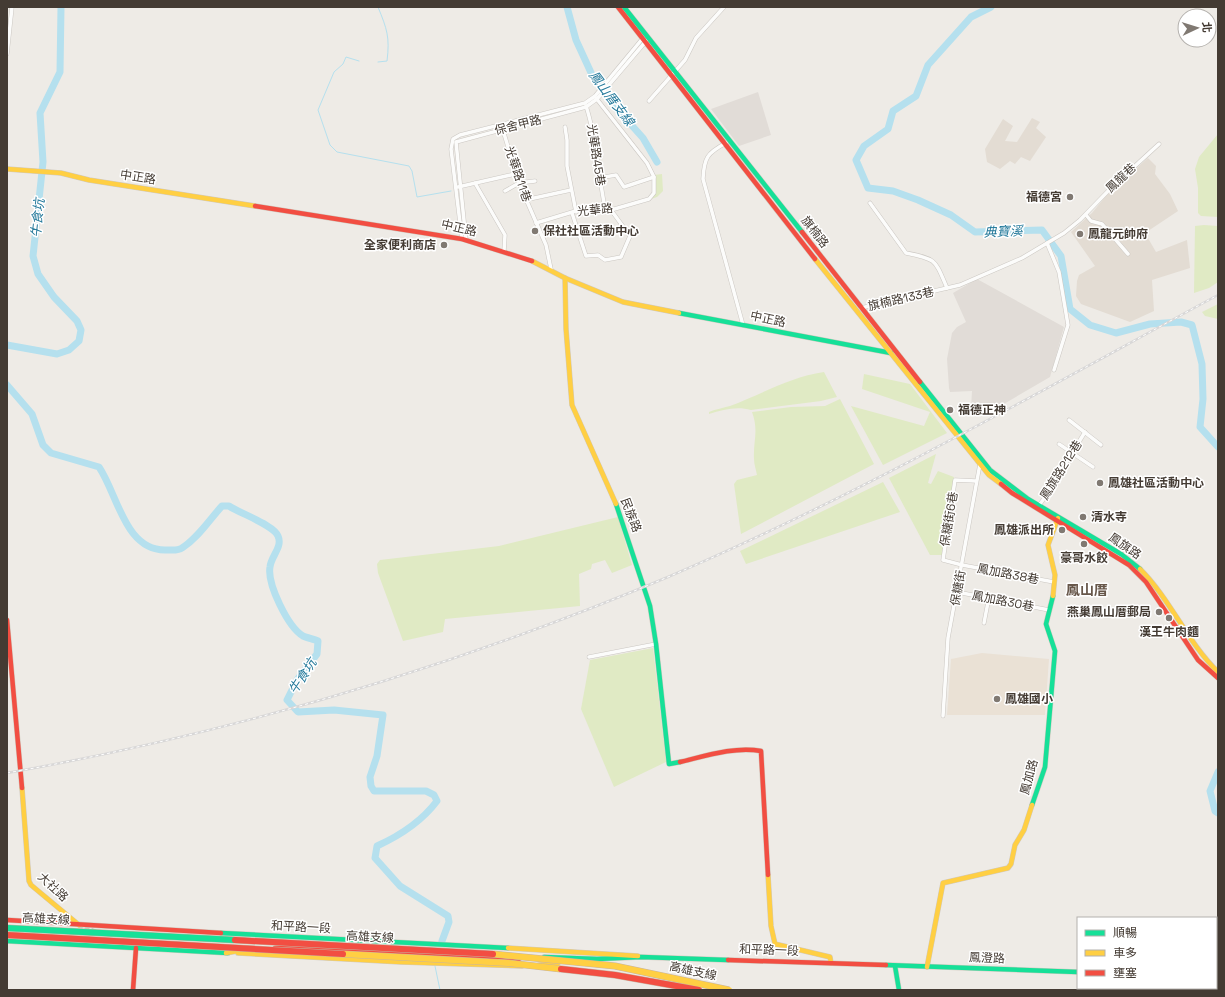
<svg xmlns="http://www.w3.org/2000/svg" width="1225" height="997" font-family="'Space Grotesk','Noto Sans TC',sans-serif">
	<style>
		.residential { fill: #e3dcd3 }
		.industrial { fill: #e1dcd7 }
		.education { fill: #eae1d5 }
		.green { fill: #e0eac4 }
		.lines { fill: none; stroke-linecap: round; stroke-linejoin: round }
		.stream { stroke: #b5e0ee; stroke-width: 1 }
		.river { stroke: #b5e0ee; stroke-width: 7 }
		.secondary-tunnel { stroke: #ccc8c2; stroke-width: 4.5; stroke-dasharray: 4.5 2; stroke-linecap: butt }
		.street-casing { stroke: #cbc7c2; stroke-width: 4.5 }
		.fast-casing { stroke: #d0c9be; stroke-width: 5.5 }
		.slow-casing { stroke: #d0c9be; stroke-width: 5.5 }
		.jam-casing { stroke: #d0c9be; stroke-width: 5.5 }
		.street { stroke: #fcfcfb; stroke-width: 3.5 }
		.fast { stroke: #16e098; stroke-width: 4.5 }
		.slow { stroke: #ffcf43; stroke-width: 4.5 }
		.jam { stroke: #f24e42; stroke-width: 4.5 }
		.rail-casing { stroke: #d8d7d7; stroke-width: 2.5 }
		.rail { stroke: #fff; stroke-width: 1; stroke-dasharray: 3; stroke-linecap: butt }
		.fast-bridge-casing { stroke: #c8b4a1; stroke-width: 7; stroke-linecap: butt }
		.slow-bridge-casing { stroke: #c8b4a1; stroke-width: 7; stroke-linecap: butt }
		.jam-bridge-casing { stroke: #c8b4a1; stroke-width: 7; stroke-linecap: butt }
		.fast-bridge { stroke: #16e098; stroke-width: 6 }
		.slow-bridge { stroke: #ffcf43; stroke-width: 6 }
		.jam-bridge { stroke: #f24e42; stroke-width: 6 }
		.poi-dot { fill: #807972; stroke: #fff; stroke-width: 1.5 }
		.labels { text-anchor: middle; stroke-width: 3; stroke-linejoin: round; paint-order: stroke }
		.street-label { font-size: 12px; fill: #443b33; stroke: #fff }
		.poi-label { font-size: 12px; font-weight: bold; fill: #443b33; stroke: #fff; text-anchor: start }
		.water-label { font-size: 13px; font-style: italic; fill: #257a9b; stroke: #fff }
		.quarter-label { font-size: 14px; font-weight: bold; fill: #67574a; stroke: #fff }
	</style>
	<rect width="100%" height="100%" fill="#eeebe6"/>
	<!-- residential -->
	<g class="residential">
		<path d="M1032,118L1040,122L1036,128L1046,137L1030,161L1021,157L1015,164L1010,161L1000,169L987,162L985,149L1003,119L1013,126L1005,141L1017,142Z"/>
		<path d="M1148,158L1156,166L1155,174L1170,194L1178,211L1145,233L1156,252L1187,240L1190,268L1152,280L1154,311L1130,322L1081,304L1076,296L1077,281L1079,275L1095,266L1071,232L1092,213L1106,196Z"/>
	</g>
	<!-- industrial -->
	<g class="industrial">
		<path d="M758,92L771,135L739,146L711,109Z"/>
		<path d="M977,279L1064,327L1050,377L990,412L971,408L972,391L950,392L949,388L947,359L952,333L957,327L966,322L953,293Z"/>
	</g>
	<!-- education -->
	<path class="education" d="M982,653L1049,659L1045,715H947L951,659Z"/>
	<!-- green -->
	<g class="green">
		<path d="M1218,134V217L1201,216L1198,213V188L1195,169L1199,157Z"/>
		<path d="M662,174L663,191L657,197L651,199L654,194V175Z"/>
		<path d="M1204,225L1218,226V282L1209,288L1194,293L1195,226Z"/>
		<path d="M1218,304V319L1205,316L1202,312Z"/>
		<path d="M824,372L837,397L821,401L751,410C736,406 723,410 709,414V412C716,409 723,408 730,406C762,394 790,377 824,372Z"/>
		<path d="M864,374L910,384L947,433L883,465L851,406L924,426L930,412L862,389Z"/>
		<path d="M840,399L874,464L741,534L734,484L737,480L757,475C756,470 754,464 754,459C753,441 759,431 752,412L791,407L825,406Z"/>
		<path d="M936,454L928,483L931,484L938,471L954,477L942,555H930L889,478Z"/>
		<path d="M883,482L900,512L746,564L740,551Z"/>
		<path d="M618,517L632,565L612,573L605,560L592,564L591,569L579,574L580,606L445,619L443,632L403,641L378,573L377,564L380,560L499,546Z"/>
		<path d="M653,648L666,762L614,787L581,709L590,660Z"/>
	</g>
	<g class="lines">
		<!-- stream -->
		<g class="stream">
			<path d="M359,61L346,57L343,64L334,72L318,110L330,145L337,152L409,166L412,171L417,197L451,191"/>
			<path d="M378,62L387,61C390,37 387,29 378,7"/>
			<path d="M435,966L440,990"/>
		</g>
		<!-- river -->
		<g class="river">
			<path d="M567,7L576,40L593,77L618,110L643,138L657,162"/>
			<path d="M991,7L971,17L928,65L916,96L893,111L888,129L864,146L856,160L868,188L893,191L918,200L951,215L975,232L1042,230L1061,256L1070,309L1090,325L1116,333L1150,324L1181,322L1192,325L1202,364L1203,399L1200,427L1218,447"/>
			<path d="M7,345L57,354L69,350L79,341L81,330L77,321L54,297L38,274L33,256L43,162L40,113L60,72L61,7"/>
			<path d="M7,385L32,414L43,445L51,453L99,467C118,495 125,552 167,550C172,550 178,551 182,548C198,538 209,520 222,506H229C241,514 274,525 278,536C283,547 271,556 270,567C267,584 288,627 303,636C307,638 314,639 318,641L317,654L297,680L287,700L298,712L334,710L383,715L377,756L370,777L371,786L374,791H426L434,795L437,801C422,821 399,836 377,846L375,858L400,886L448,916L449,922L442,941"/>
			<path d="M1218,772L1210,791L1215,811L1218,813"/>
		</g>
		<!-- secondary-tunnel -->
		<path class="secondary-tunnel" d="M79,925L96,932"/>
		<!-- street casing -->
		<g class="street-casing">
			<g id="street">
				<path d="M7,54L12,7"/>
				<path d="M649,101L685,60L696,38L724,7"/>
				<path d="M586,106C597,139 598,174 605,208"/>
				<path d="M502,127L519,183L546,245L551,269"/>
				<path d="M565,127L567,140V166L576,212"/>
				<path d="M726,143C707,153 704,158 703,179L743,325"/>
				<path d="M599,178L616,175L624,187L654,177"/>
				<path d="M475,183L505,235L504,251"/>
				<path d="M458,187L515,174"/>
				<path d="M505,191L519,183L535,181"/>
				<path d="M525,200L571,190"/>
				<path d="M870,203L906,253C937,259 935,260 947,288"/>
				<path d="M572,213L586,256L598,255L605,260L621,257L630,236L611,210"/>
				<path d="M1086,215L1091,221L1102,224L1128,254"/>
				<path d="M536,223L579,210L605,208L611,210L649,199L654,193V177L647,163L596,98"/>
				<path d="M462,239L451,149L453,139L460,135L585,103L595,96L643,38"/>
				<path d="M466,240L456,142L586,107L597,99L647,40"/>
				<path d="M1047,243L1059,272L1068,325L1054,370"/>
				<path d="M861,308L960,285L1022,258L1064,233L1080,220L1111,188L1159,144"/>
				<path d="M1069,420L1101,445"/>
				<path d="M1059,444L1093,467"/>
				<path d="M976,481L955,480L943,560L962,565L1054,582"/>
				<path d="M1038,507L1045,497L1047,489L1061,471L1085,432"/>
				<path d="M957,592L1049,610"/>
				<path d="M984,623L989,597"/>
				<path d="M589,657L656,644"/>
				<path d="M943,716L948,638L980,464"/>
			</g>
		</g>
		<!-- fast casing -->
		<g class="fast-casing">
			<g id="fast">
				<path d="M624,7L802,232"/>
				<path d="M679,313L891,353"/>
				<path d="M920,382L990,470L1028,499L1121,554L1140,569"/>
				<path d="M616,504L650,606L656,644L669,764L680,762"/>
				<path d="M1032,805L1045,767L1055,651L1046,624L1053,596"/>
				<path d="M221,933L508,948"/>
				<path d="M7,941L228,953"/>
				<path d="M544,957L597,959L641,957L728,960"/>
				<path d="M886,965L1078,972"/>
				<path d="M895,966L899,990"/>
			</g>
		</g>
		<!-- slow casing -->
		<g class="slow-casing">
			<g id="slow">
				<path d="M7,169L61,173L89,180L255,206"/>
				<path d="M815,259L989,475L1001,484"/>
				<path d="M532,261L565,278L623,302L679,313"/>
				<path d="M565,278L566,329L572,405L616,504"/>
				<path d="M1140,569C1171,600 1187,642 1218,672"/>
				<path d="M1053,596L1055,575L1048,545L1058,518"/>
				<path d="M22,788L29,881L31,885L79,925"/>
				<path d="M768,875L771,926L775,944L830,957L831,963"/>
				<path d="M508,948L638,956"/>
				<path d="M226,953L243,950"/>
				<path d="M238,953L401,962L522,966"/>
				<path d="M539,965L558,963"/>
				<path d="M927,967L943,883L1008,868L1011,864L1015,845L1024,830L1032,805"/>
			</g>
		</g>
		<!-- jam casing -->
		<g class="jam-casing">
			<g id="jam">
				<path d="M618,7L815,259"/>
				<path d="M255,206L462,239L532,261"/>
				<path d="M802,232L920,382"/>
				<path d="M1001,484L1012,493L1129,565L1146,582L1198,660L1218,678"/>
				<path d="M7,620L22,788"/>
				<path d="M680,762C705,756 735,746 761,751L768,875"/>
				<path d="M7,920L221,933"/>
				<path d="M275,948L291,947L519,959"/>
				<path d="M728,960L886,965"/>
				<path d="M1216,977H1218"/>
				<path d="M133,990L136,948"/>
			</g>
		</g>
		<!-- street -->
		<use href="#street" class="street"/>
		<!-- fast -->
		<use href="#fast" class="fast"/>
		<!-- slow -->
		<use href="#slow" class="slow"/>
		<!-- jam -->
		<use href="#jam" class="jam"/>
		<!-- rail casing -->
		<g class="rail-casing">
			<path id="rail" d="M7,773C234,733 456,666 668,577C857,496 1037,393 1218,295"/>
		</g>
		<!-- rail -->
		<use href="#rail" class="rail"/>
		<!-- fast-bridge casing -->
		<g class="fast-bridge-casing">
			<path id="fast-bridge" d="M7,928L235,940"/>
		</g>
		<!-- slow-bridge casing -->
		<g class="slow-bridge-casing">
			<g id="slow-bridge">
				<path d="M343,954L508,963L561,969"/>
				<path d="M493,954L615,966L729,990"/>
			</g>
		</g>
		<!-- jam-bridge casing -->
		<g class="jam-bridge-casing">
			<g id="jam-bridge">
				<path d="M7,935L343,954"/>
				<path d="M235,940L493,954"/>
				<path d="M561,969L615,975L699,990"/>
			</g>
		</g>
		<!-- fast-bridge -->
		<use href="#fast-bridge" class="fast-bridge"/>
		<!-- slow-bridge -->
		<use href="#slow-bridge" class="slow-bridge"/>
		<!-- jam-bridge -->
		<use href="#jam-bridge" class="jam-bridge"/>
	</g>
	<!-- markers -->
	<g class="poi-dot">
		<circle cx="1070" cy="197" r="4"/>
		<circle cx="535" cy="231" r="4"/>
		<circle cx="1080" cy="234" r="4"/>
		<circle cx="444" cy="245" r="4"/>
		<circle cx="950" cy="410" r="4"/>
		<circle cx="1100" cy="483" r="4"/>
		<circle cx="1083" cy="517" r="4"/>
		<circle cx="1062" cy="530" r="4"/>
		<circle cx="1084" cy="544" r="4"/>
		<circle cx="1159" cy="612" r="4"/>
		<circle cx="1169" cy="618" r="4"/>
		<circle cx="997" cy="699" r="4"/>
	</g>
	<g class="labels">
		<!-- street labels -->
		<g class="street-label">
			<text transform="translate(518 125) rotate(-14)" y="4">保舍甲路</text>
			<text transform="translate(596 155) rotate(81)" y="4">光華路45巷</text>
			<text transform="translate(518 174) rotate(71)" y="4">光華路11巷</text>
			<text transform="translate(138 177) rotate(9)" y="4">中正路</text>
			<text transform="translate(1121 178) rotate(-43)" y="4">鳳龍巷</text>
			<text transform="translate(595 210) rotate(-6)" y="4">光華路</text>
			<text transform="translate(459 228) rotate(13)" y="4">中正路</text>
			<text transform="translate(815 232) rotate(52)" y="4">旗楠路</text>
			<text transform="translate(901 299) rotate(-13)" y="4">旗楠路133巷</text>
			<text transform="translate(768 319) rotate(12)" y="4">中正路</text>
			<text transform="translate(1061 470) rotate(-58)" y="4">鳳旗路212巷</text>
			<text transform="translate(631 515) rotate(69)" y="4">民族路</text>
			<text transform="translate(949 519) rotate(-81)" y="4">保糖街6巷</text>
			<text transform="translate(1125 546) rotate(34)" y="4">鳳旗路</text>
			<text transform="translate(1008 574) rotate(11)" y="4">鳳加路38巷</text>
			<text transform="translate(958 588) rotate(-80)" y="4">保糖街</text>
			<text transform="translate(1003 601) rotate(11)" y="4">鳳加路30巷</text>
			<text transform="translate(1029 777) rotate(-75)" y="4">鳳加路</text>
			<text transform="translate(53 887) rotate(43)" y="4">大社路</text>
			<text transform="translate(46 919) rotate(3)" y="4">高雄支線</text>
			<text transform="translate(301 927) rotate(3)" y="4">和平路一段</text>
			<text transform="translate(370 937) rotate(3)" y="4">高雄支線</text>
			<text transform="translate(769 950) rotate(2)" y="4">和平路一段</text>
			<text transform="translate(987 958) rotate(2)" y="4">鳳澄路</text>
			<text transform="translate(693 971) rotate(12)" y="4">高雄支線</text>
		</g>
		<!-- poi labels -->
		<g class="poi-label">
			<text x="1062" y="201" text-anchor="end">福德宮</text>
			<text x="543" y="235">保社社區活動中心</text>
			<text x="1088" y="238">鳳龍元帥府</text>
			<text x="436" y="249" text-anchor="end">全家便利商店</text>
			<text x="958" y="414">福德正神</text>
			<text x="1108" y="487">鳳雄社區活動中心</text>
			<text x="1091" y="521">清水寺</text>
			<text x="1054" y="534" text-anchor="end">鳳雄派出所</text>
			<text x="1084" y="562" text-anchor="middle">豪哥水餃</text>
			<text x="1151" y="616" text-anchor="end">燕巢鳳山厝郵局</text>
			<text x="1169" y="636" text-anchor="middle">漢王牛肉麵</text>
			<text x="1005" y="703">鳳雄國小</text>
		</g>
		<!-- water labels -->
		<g class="water-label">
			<text transform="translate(612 98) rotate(53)" y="5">鳳山厝支線</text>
			<text transform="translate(37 218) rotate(-84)" y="5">牛食坑</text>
			<text transform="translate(1003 231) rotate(-2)" y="5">典寶溪</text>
			<text transform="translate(302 676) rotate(-57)" y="5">牛食坑</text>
		</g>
		<!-- quarter labels -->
		<g class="quarter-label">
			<text x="1087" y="595">鳳山厝</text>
		</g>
	</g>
	<!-- border -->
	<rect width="1225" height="997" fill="none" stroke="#443b33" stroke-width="16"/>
	<!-- legend -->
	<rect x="1077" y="917" width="140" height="72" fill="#ffffff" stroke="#b4b1ad"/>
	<rect x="1085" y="930" width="20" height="6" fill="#16e098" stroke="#b4b1ad"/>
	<text x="1113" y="937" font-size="12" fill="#443b33">順暢</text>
	<rect x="1085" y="950" width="20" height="6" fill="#ffcf43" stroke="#b4b1ad"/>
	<text x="1113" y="957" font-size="12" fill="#443b33">車多</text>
	<rect x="1085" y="970" width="20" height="6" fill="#f24e42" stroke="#b4b1ad"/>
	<text x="1113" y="977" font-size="12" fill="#443b33">壅塞</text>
	<!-- north arrow -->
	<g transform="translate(1197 28) rotate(86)"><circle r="19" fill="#ffffff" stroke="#b4b1ad"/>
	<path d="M0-3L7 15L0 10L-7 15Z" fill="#807972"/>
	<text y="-6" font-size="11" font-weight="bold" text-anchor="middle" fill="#443b33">北</text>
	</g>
</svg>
